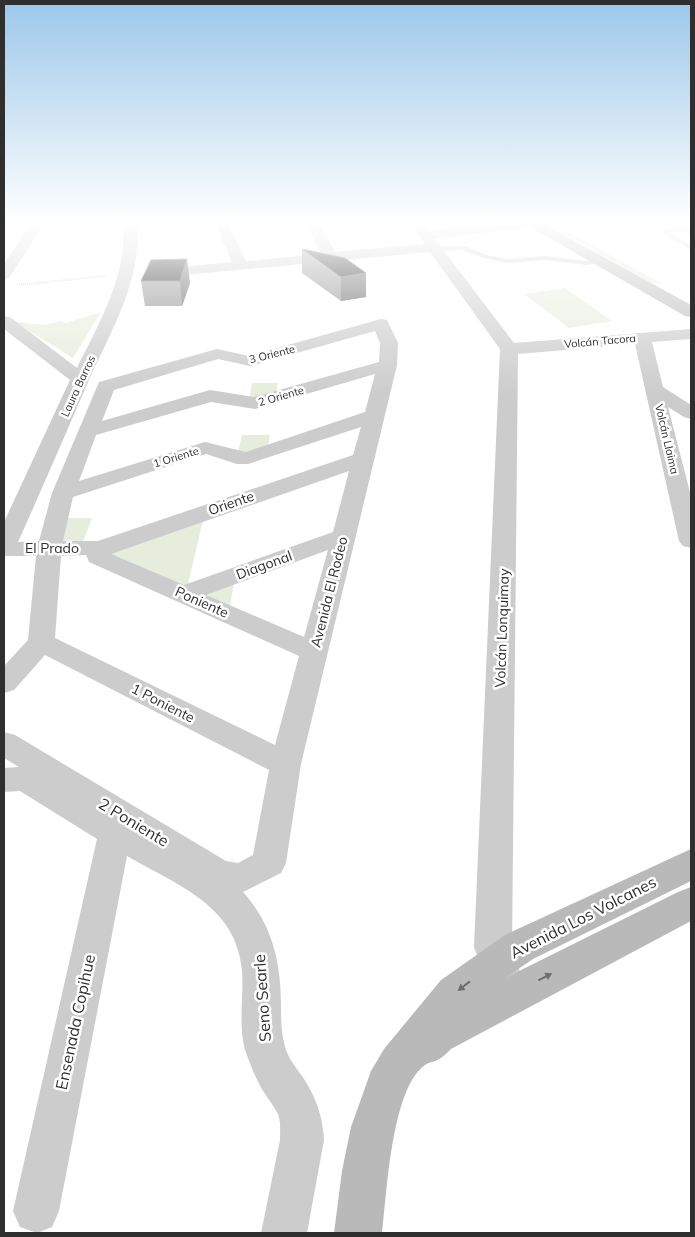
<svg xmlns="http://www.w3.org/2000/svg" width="695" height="1237" font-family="Mulish,sans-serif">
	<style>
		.green { fill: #e7eddc }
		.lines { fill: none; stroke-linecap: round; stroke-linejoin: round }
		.path { stroke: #ccc; stroke-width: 2; stroke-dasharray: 1 1; stroke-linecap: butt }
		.lane { fill: #ccc; fill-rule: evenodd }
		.street { fill: #ccc; fill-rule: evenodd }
		.secondary { fill: #b9b9b9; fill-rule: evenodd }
		.wall { fill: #8a8a8a }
		.shaded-wall { fill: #5c5c5c }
		.building { fill: #161616; stroke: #5c5c5c }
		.oneway { fill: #6d6d6d }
		.labels { text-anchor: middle; stroke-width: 5; stroke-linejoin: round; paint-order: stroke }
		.far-street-label { font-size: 11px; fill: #2f2f2f; stroke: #fff }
		.street-label { font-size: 14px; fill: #2f2f2f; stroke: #fff }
		.near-street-label { font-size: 16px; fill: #2f2f2f; stroke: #fff }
	</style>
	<rect width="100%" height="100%" fill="#fff"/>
	<!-- green -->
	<g class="green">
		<path d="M542,221H549L662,284L651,283Z"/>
		<path d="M565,288L612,321L569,328L524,294Z"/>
		<path d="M101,312L73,358L15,322L43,325L61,321L66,323Z"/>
		<path d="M252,383H278L276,393L255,399L250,396Z"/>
		<path d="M242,435H270L268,447L249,455L238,452Z"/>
		<path d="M64,518H92L83,542L55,544Z"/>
		<path d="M203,520L188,584L182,587L105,554Z"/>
		<path d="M234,582L230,606L200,594Z"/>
	</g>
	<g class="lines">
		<!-- path -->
		<path class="path" d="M17,285L106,276"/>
		<!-- lane -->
		<g class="lane">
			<path d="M687,228L691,230V235L684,231L669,232L691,245V250L659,231L662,229Z"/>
			<path d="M464,246L487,255L508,259L545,256L586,261L601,260L604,262L586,265L545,260L508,263L483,258L463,250L436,251L433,249L436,247Z"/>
		</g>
		<!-- street -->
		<g class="street">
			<path d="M33,221H46L9,278L4,279V264Z"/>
			<path d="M123,221H137C143,283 108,335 85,389C63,440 41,491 18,542L39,541L52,493L99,382L217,349L249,356L381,319L387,320L398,343L397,365L301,764L286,863L281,873L243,892C272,924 281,962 281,1005C281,1020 281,1035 286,1050C290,1061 298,1070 304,1079C316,1097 323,1118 324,1140L307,1233H261L280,1140C280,1131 281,1122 278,1114C274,1106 268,1099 263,1091C256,1079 250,1064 245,1050C238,1024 244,997 242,970C236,905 177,885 127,856L59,1211L52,1227L37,1233L20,1227L13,1211L97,839L20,791L4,792V768L19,767L4,758V732L15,735L226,861L238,863L253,855L269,770L45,655L14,690L4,693V666L28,640L36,556H4V522L70,380L4,329V316L10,317L77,368C100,321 128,275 123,221ZM375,331L380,343L379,362L254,397L210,390L102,421L114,390L218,359L250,366ZM375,374L365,412L246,452L205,442L79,481L96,435L211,402L255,409ZM361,427L353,455L98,541H63L73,497L206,454L237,464H248ZM349,471L333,532L184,585L111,554ZM328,550L304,637L206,595ZM86,555L89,562L299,656L275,745L55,638L61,556Z"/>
			<path d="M214,221H227L246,261L321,254L305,221H318L335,252L425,244L409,221H422L430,231L508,221H548L542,225L435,239L514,343L691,329V339L652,342L663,387L691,405V419L684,417L668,407L691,496V548L683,546L679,541L635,344L518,354L512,947L522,978L516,991L503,996L490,991L474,947L500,349L430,252L152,278L147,277L145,274L147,271L152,270L232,262Z"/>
		</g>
		<!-- secondary -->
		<g class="secondary">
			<path d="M520,221H538L691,305V317L685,316Z"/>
			<path d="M691,849V881L533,959L505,978L678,892L691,887V921L451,1049C447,1053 443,1057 439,1059C435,1062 429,1062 425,1065C391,1089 387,1194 382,1233H334L342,1171L351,1127L371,1071L384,1049L441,980L505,935Z"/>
		</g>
	</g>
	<!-- wall -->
	<g class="wall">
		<path d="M302,249L345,258L366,297L341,301L302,273Z"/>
		<path d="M151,260L190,283L182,306H145L141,281Z"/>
	</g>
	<!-- shaded-wall -->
	<g class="shaded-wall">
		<path d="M187,259L190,283L182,306L180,281Z"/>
		<path d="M366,273V297L341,301V277Z"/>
	</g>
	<!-- building -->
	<g class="building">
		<path d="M302,249L345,258L366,273L341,277Z"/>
		<path d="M187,259L180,281H141L151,260Z"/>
	</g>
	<!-- one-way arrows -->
	<defs><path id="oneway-solid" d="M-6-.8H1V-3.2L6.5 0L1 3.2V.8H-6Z" transform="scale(1.25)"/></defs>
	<g class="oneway">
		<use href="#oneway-solid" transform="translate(545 977) rotate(-27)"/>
		<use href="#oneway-solid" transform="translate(464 986) rotate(142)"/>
	</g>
	<!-- sky -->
	<linearGradient id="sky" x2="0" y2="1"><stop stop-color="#9bc7ea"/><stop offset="0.56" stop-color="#fff"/><stop offset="1" stop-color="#fff" stop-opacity="0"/></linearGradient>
	<rect width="695" height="395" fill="url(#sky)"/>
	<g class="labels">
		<!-- far-street labels -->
		<g class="far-street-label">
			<text transform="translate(600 341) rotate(-5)" y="4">Volcán Tacora</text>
			<text transform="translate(272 354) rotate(-14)" y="4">3 Oriente</text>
			<text transform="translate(78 386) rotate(-65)" y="4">Laura Barros</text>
			<text transform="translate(281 396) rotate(-16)" y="4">2 Oriente</text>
			<text transform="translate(667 439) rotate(77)" y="4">Volcán Llaima</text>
			<text transform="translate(176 457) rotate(-17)" y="4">1 Oriente</text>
		</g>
		<!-- street labels -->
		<g class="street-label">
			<text transform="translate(231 503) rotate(-19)" y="5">Oriente</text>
			<text x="52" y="553">El Prado</text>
			<text transform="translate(264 565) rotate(-20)" y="5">Diagonal</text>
			<text transform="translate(329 592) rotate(-76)" y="5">Avenida El Rodeo</text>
			<text transform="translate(202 602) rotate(24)" y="5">Poniente</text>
			<text transform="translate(502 628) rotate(-88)" y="5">Volcán Lonquimay</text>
			<text transform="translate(163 703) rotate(27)" y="5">1 Poniente</text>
		</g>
		<!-- near-street labels -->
		<g class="near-street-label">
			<text transform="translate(134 822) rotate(31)" y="6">2 Poniente</text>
			<text transform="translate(583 917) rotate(-27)" y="6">Avenida Los Volcanes</text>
			<text transform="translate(262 998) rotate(-94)" y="6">Seno Searle</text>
			<text transform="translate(75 1022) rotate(-78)" y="6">Ensenada Copihue</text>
		</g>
	</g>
	<!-- border -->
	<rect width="695" height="1237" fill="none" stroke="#2f2f2f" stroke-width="10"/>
</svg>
